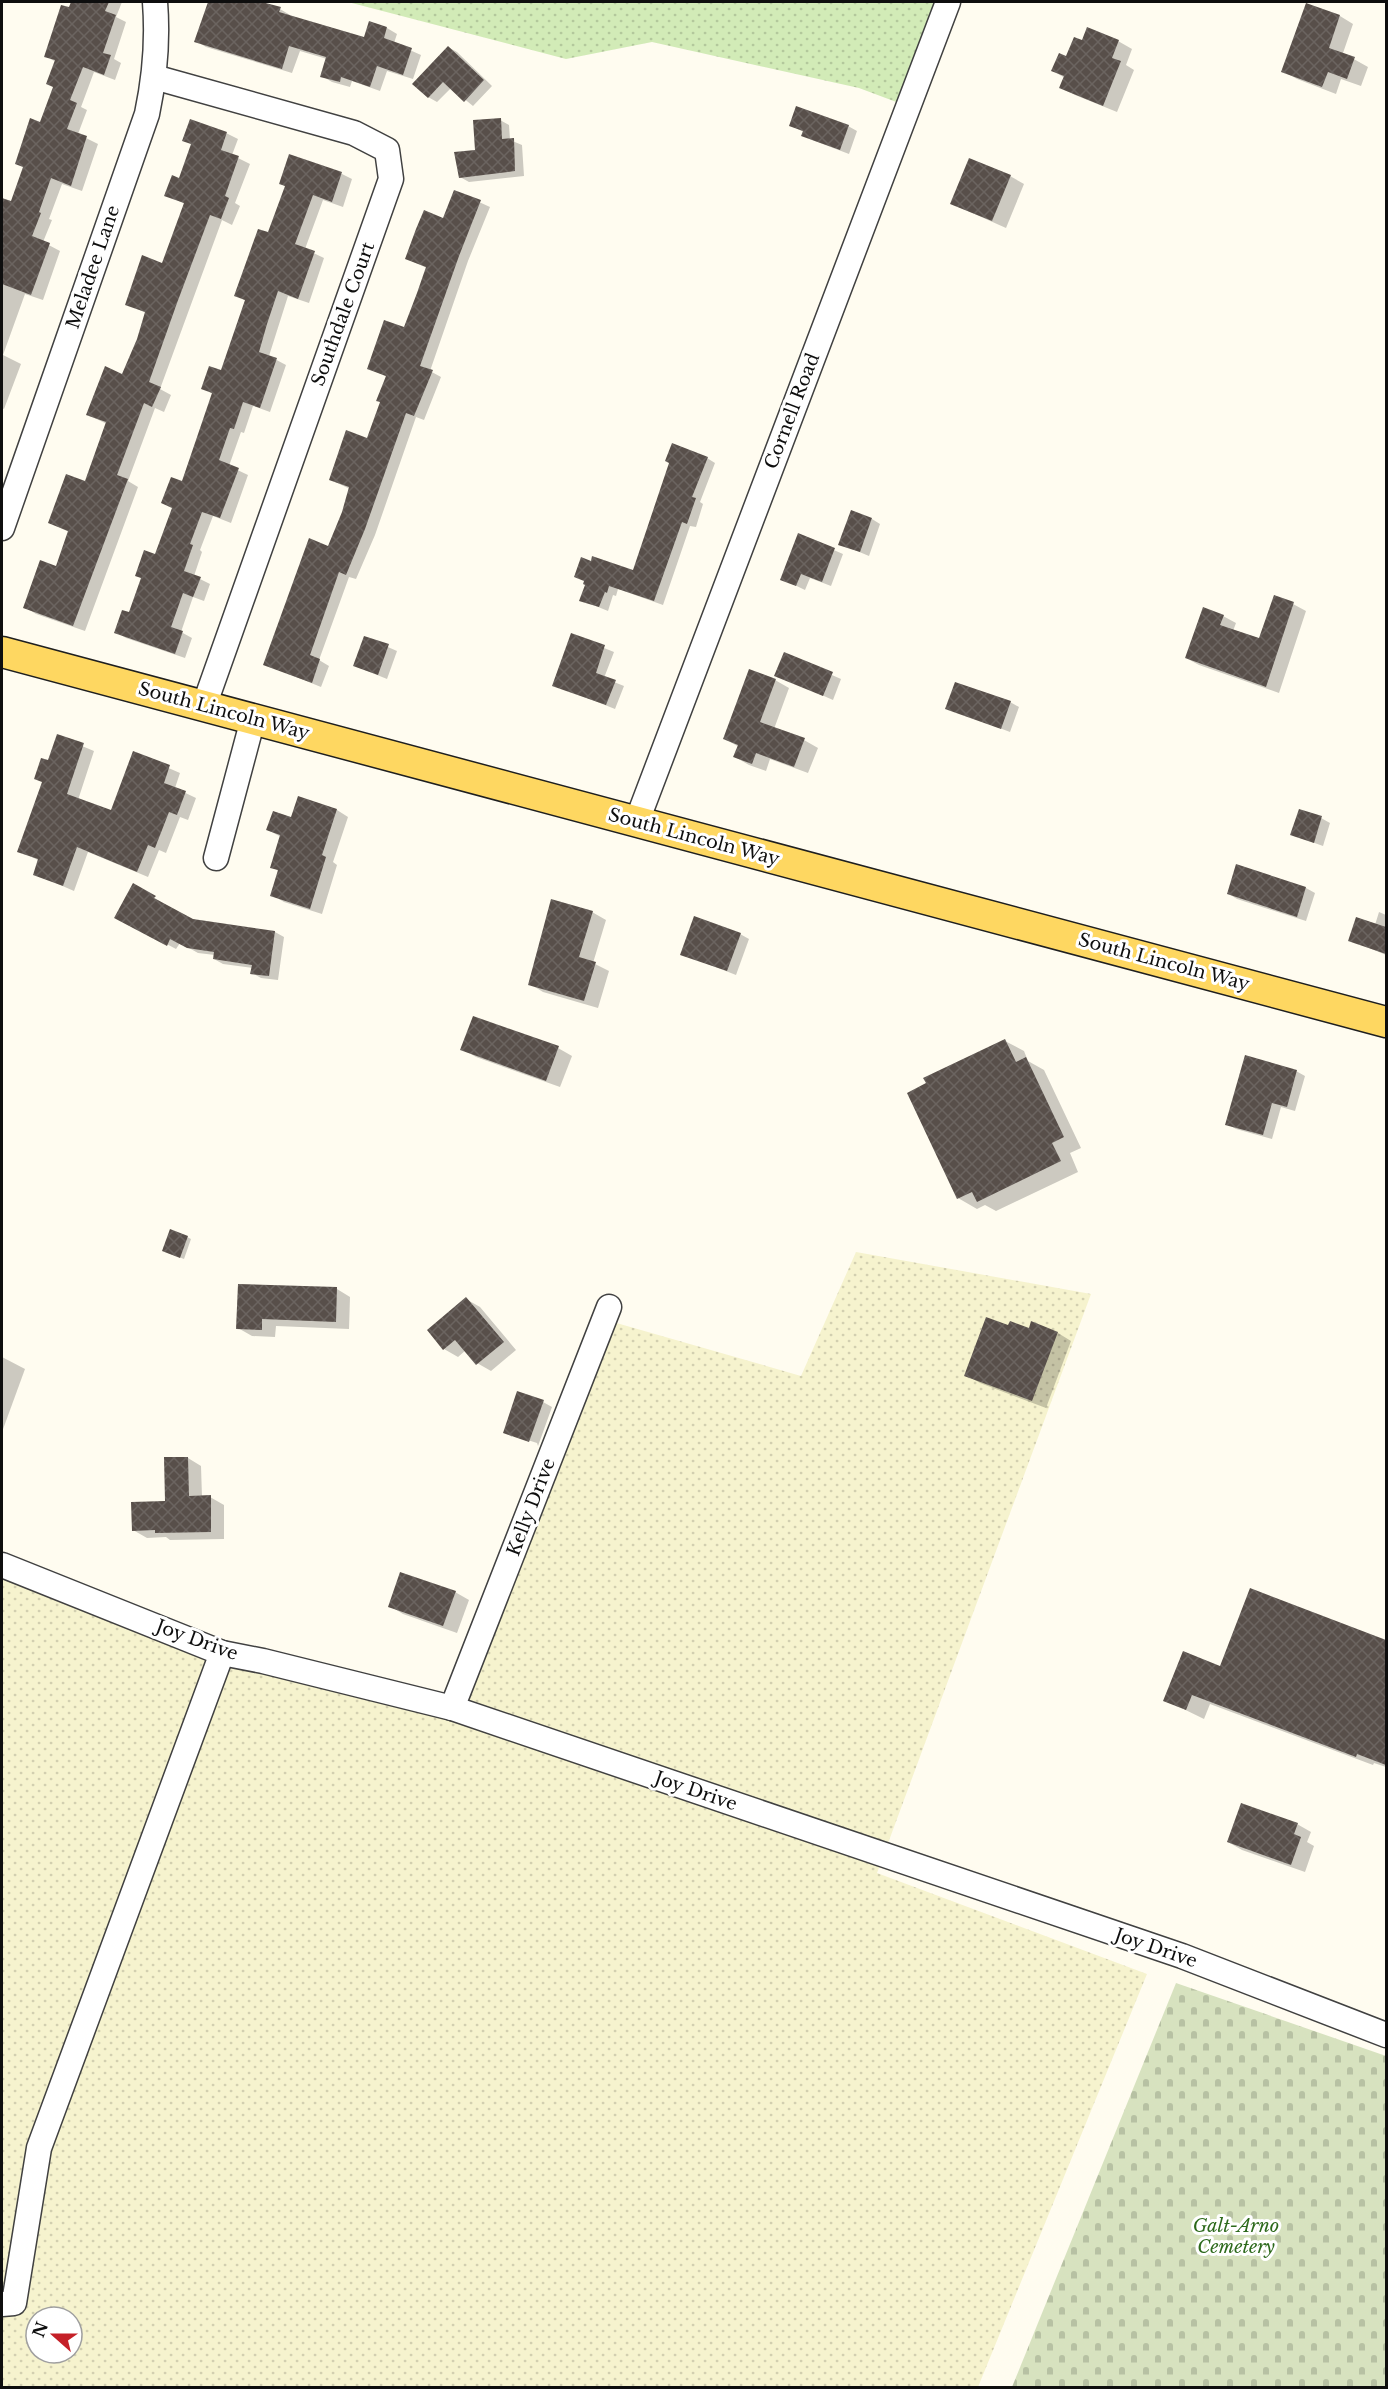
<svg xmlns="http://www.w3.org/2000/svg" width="1388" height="2389" font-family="'Libre Baskerville',serif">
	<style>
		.farmland { fill: url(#farmland-dots); fill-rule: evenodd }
		.grass { fill: url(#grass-dots) }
		.cemetery { fill: url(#cemetery-stones) }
		.shadow { fill: #0003 }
		.building { fill: url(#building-cross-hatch) }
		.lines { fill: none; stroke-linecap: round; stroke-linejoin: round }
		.minor-casing { stroke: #414141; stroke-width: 27 }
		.major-casing { stroke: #1f1f1f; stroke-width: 33 }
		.minor { stroke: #fff; stroke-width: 24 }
		.major { stroke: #fed761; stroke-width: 30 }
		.labels { text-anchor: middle; stroke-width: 6; stroke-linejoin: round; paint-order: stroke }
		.street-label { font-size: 18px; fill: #0e0e0e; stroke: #fff }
		.park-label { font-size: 18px; font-style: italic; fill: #2c691b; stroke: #fff }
	</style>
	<defs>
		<pattern id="farmland-dots" width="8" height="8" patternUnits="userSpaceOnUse" patternTransform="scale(1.5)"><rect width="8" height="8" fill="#f6f3ce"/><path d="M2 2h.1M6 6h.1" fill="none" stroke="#d2cfb0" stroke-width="1.8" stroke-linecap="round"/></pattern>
		<pattern id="grass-dots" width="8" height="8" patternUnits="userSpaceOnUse" patternTransform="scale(1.5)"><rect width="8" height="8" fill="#d2ebb7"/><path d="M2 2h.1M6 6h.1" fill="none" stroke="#b3c89c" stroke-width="1.8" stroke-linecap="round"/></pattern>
		<pattern id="cemetery-stones" width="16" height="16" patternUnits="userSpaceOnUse" patternTransform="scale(1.5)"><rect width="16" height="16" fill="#d7e2bf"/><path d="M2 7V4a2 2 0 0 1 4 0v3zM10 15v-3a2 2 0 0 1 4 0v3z" fill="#b7c1a3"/></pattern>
		<pattern id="building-cross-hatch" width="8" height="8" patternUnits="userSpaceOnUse" patternTransform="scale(1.5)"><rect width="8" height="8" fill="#584f4a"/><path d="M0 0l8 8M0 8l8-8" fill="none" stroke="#6b6460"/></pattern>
	</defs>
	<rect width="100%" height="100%" fill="#fffcf0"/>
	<!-- farmland -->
	<path class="farmland" d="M856,1252L1091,1294L877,1873L1147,1974L978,2387L2,2388V1563L448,1717L606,1320L801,1376ZM36,2317H72V2353H36Z"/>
	<!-- grass -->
	<path class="grass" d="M348,2H936L899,103L859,88L652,42L566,59Z"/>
	<!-- cemetery -->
	<path class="cemetery" d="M1176,1983L1386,2056V2387H1012Z"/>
	<!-- shadow -->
	<g class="shadow">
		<path d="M73,2H122L116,17L126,22L114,59L121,63L115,80L94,72L81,107L87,110L78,134L98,144L82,191L62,184L49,219L52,220L43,242L60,251L43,300L25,294L3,355L21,364L4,409L2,408V201L12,203L25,168L17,163L41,123L54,87L56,62L45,56Z"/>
		<path d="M210,2H240L254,6L255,2H257L280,9L290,15L289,17L365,38L387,28L397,34L394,43L421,55L413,79L387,71L380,91L352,81L350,87L332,82L322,76L327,59L300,51L292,73L206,47L196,41Z"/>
		<path d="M1307,5L1340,16L1353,24L1343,53L1368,67L1361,86L1341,79L1336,94L1297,79L1283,71Z"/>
		<path d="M1118,41L1132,49L1126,65L1134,70L1117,112L1075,95L1061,88L1065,78L1053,71L1082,42Z"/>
		<path d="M448,47L457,52L492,86L473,106L451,88L437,102L428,97Z"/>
		<path d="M500,120L509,125L510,140L522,145L524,176L469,182L460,177Z"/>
		<path d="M791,126H848L857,131L849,154L812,140L803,135L804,132Z"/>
		<path d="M226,133L238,139L232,155L250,164L235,203L240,206L232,225L222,220L160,389L171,395L164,412L155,408L128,481L138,487L85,631L36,614L25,607L57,568L69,532L50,523L85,483L107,424L88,415L123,376L138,340L146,313L127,304L163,265L185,204L166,195L180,180L193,145L184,140Z"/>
		<path d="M290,156L342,174L352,179L343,207L323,200L305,249L324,258L309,303L288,296L269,356L286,365L270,412L253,406L244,433L241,432L229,466L248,475L231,523L213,516L200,550L202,552L194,576L210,584L204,601L193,597L181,632L192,638L185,658L126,638L116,632L130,614L156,556L213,394L203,388L222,372L246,301L236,295L269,234L287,187L281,184Z"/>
		<path d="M1010,176L1024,184L1006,228L952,204Z"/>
		<path d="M455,191L490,207L468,261L430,371L441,377L424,420L416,417L375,535L356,579L349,577L319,660L329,666L321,687L264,664L328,548L343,512L350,489L331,480L367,440L381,402L387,377L368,368L405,329L427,268L407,259L444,220Z"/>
		<path d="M707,458L715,463L700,502L703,504L696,527L690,526L663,605L618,589L616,596L613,595L608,611L581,600L634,572Z"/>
		<path d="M872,519L880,524L869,556L840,544Z"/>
		<path d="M799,535L843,554L831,586L810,578L805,590L782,579Z"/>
		<path d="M1293,604L1306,611L1279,693L1199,665L1186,658L1223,616L1236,623L1233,631L1260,640Z"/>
		<path d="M572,635L614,652L604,678L624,686L615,709L554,685Z"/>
		<path d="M365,637L397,651L387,679L355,666Z"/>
		<path d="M784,654L841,679L833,700L776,675Z"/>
		<path d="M775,680L789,688L774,729L804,740L818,748L808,773L770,759L766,771L749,765L735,757L739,747L725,739Z"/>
		<path d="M1010,702L1019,707L1010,732L947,708Z"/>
		<path d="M58,736L94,751L78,800L112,812L134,753L180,773L175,788L196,798L188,820L180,817L166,853L159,850L148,877L88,852L74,891L35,874L40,861L19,851Z"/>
		<path d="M299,798L337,810L348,817L333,862L337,865L322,914L284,902L272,895L280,872L272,867L281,837L268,830L292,819Z"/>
		<path d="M1321,818L1330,823L1323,846L1292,835Z"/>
		<path d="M1237,866L1306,888L1315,893L1306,921L1237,899L1229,894Z"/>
		<path d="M133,885L192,921L275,932L284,937L278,980L261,978L252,973L253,968L223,964L214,959L215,955L198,953L180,943L176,949L116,917Z"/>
		<path d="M592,912L606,920L593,963L609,971L598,1008L543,992L530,984Z"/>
		<path d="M1379,912L1386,915V955L1350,940L1375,925Z"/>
		<path d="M740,934L749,939L736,975L682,954Z"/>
		<path d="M1005,1041L1024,1051L1028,1061L1044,1070L1081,1148L1070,1153L1078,1172L996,1211L985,1205L977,1209L958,1198L928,1084Z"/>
		<path d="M558,1048L572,1056L560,1087L476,1057L462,1049Z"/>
		<path d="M1296,1071L1305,1076L1295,1111L1281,1107L1272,1139L1236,1129L1227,1124Z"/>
		<path d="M187,1237L191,1239L184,1259L168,1253Z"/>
		<path d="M337,1289L350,1297L349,1329L276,1326L275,1337L252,1336L238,1328Z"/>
		<path d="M466,1299L480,1307L516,1350L491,1371L477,1363L466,1350L458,1357L444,1349Z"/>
		<path d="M1009,1327L1058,1333L1071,1341L1046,1408L980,1383L966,1375Z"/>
		<path d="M2,1357L25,1369L2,1432Z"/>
		<path d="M543,1402L552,1407L538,1446L537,1443L512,1435V1437L505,1432Z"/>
		<path d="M188,1458L201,1466L202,1497H210L224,1505V1539L170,1540L166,1537L147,1538L133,1530L166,1503Z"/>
		<path d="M1250,1590L1386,1641V1767L1374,1763L1373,1765L1210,1704L1204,1719L1165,1700L1221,1668Z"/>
		<path d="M455,1592L469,1600L457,1633L403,1614L390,1606Z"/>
		<path d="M1297,1824L1311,1832L1307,1842L1314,1846L1305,1872L1242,1850L1228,1842Z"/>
	</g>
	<!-- building -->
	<g class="building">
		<path d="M71,2H109L105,11L116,15L103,53L111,55L104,75L83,67L70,100L77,103L67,129L87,136L71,186L51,178L39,212L41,213L32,236L50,243L31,295L2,284V198L11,201L23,167L15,164L30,118L40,122L53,87L46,84L55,60L44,57L61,5L69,7Z"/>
		<path d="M208,2H262L281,7L279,12L364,37L369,21L387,27L384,38L412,48L403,75L377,66L370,87L341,77L340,82L320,77L326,57L289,46L282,69L194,42Z"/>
		<path d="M1306,3L1340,15L1329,48L1355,57L1347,79L1328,72L1322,87L1281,72Z"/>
		<path d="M1087,27L1119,40L1112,58L1121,61L1103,106L1059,88L1064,76L1051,71L1059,53L1066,56L1074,37L1082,40Z"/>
		<path d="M448,46L484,80L464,102L443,82L428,98L412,84Z"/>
		<path d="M796,106L849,125L840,150L801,136L803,131L789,126Z"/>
		<path d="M501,118L502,139L514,138L515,171L459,178L454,152L475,150L473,120Z"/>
		<path d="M190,119L227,132L221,150L239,156L225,196L229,198L221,219L210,215L177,303L149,382L161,387L152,407L144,403L117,475L128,479L73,626L23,608L40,560L56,566L68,531L48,523L66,474L85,481L106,422L86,415L105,366L122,374L137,339L145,312L125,305L142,255L162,263L184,203L164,196L172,175L179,178L191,144L182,141Z"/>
		<path d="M289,154L342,172L332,202L313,195L295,244L315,251L298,299L278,291L267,324L259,352L277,358L260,408L243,402L234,429L230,428L219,460L239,468L220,518L202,512L190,544L193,545L184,571L201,577L193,597L183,593L171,627L183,631L175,654L114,633L122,610L129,612L141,578L135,576L144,550L155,554L172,508L161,503L171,477L182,481L212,393L201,389L209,366L221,370L245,300L234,296L258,229L268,232L285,186L279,184Z"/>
		<path d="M969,158L1011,175L992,221L950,204Z"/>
		<path d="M454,190L481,200L459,256L420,366L433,370L414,416L406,413L365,529L346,575L339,572L310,655L320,659L312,683L263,665L309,538L328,546L342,512L349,487L329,480L346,430L367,438L380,402L376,401L386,376L367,369L384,320L404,327L417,293L426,267L405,259L416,229L424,210L443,218Z"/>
		<path d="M672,443L708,457L692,497L696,498L687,524L682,522L654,601L609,586L607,593L605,592L599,607L579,601L585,585L583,584L584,581L574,577L581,557L591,561L592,556L633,570L669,463L665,461Z"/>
		<path d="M851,510L872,518L860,552L838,545Z"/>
		<path d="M798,533L835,548L822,582L801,574L796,586L780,580Z"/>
		<path d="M1274,595L1294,602L1266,687L1185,658L1203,607L1224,615L1220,625L1259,638Z"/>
		<path d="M571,633L605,645L596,673L616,680L606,705L552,686Z"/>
		<path d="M364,636L389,644L378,675L353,666Z"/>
		<path d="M784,652L833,672L823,696L774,676Z"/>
		<path d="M749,669L776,679L760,722L805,738L794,767L756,753L752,764L733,757L738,745L723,739Z"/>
		<path d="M955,682L1011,701L1001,729L945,709Z"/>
		<path d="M57,734L84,743L67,794L111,810L133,751L170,765L164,783L186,791L177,815L169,812L155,848L148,845L137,872L77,847L63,886L33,875L38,859L17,852L42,782L34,779L41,758L48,760Z"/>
		<path d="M298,796L337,809L322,855L326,857L310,909L270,896L278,870L270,868L280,835L266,830L273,811L291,817Z"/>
		<path d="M1299,809L1322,816L1314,843L1290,835Z"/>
		<path d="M1236,864L1306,887L1297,917L1227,894Z"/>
		<path d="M133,883L156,896L154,898L193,919L275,931L269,976L250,974L252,965L213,959L214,952L187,948L170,939L167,946L114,918Z"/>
		<path d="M551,899L593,911L579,957L596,962L584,1001L528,985Z"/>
		<path d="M694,916L741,933L727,971L680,955Z"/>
		<path d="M1356,917L1386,927V954L1348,941Z"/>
		<path d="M473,1016L559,1046L546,1081L460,1050Z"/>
		<path d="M1005,1039L1016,1062L1026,1057L1064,1137L1052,1143L1061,1161L977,1202L972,1192L957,1199L907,1093L926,1083L923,1078Z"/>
		<path d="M1245,1055L1297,1070L1287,1107L1272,1103L1263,1135L1225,1125Z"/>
		<path d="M170,1229L188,1236L180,1258L162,1251Z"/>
		<path d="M238,1284L337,1287L336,1322L262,1319V1330L236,1329Z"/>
		<path d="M466,1297L504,1342L476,1365L455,1340L443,1350L427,1330Z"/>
		<path d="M986,1317L1008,1325L1010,1321L1029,1328L1031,1321L1058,1332L1032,1401L964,1376Z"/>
		<path d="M517,1391L544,1400L529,1442L503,1433Z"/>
		<path d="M164,1457H188L189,1496L211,1495V1532L155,1533V1530L132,1531L131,1502L165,1501Z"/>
		<path d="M400,1572L456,1591L443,1626L388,1607Z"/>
		<path d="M1250,1588L1386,1640V1765L1357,1754L1356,1757L1192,1695L1186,1710L1163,1701L1183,1651L1220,1666Z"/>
		<path d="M1241,1803L1298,1823L1294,1834L1301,1837L1291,1865L1227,1842Z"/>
	</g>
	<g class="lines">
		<!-- minor casing -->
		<g class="minor-casing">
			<g id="minor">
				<path d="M154,77L354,133L387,150L391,179L204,706"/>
				<path d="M2,528L147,114C155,76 158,40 155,2"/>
				<path d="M637,821L948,2"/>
				<path d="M216,858L253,719"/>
				<path d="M2,1565L222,1653L263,1661L452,1708L1182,1956L1386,2035"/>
				<path d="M452,1708L609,1307"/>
				<path d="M2,2304L14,2303L39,2148L222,1653"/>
			</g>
		</g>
		<!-- major casing -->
		<g class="major-casing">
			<path id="major" d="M2,652L1386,1022"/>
		</g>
		<!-- minor -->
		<use href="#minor" class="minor"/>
		<!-- major -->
		<use href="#major" class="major"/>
	</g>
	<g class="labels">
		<!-- street labels -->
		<g class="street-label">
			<text transform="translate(93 267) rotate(-71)" y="6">Meladee Lane</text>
			<text transform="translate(343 314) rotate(-70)" y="6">Southdale Court</text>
			<text transform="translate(792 411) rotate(-69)" y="6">Cornell Road</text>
			<text transform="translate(224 711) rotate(15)" y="6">South Lincoln Way</text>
			<text transform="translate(694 837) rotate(15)" y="6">South Lincoln Way</text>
			<text transform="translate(1164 962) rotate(15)" y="6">South Lincoln Way</text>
			<text transform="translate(531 1507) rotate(-69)" y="6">Kelly Drive</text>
			<text transform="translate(197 1640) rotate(20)" y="6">Joy Drive</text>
			<text transform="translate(696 1791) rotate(19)" y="6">Joy Drive</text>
			<text transform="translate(1156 1948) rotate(19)" y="6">Joy Drive</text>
		</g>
		<!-- park labels -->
		<g class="park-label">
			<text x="1236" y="2232">Galt-Arno<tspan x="1236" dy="21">Cemetery</tspan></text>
		</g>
	</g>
	<!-- border -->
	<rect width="1388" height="2389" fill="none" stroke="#0e0e0e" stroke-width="6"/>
	<!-- north arrow -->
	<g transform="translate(54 2335) rotate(291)"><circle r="28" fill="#ffffff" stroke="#9f9f9f" stroke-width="1.5"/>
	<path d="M0-4.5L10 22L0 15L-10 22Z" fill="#c52028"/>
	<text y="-9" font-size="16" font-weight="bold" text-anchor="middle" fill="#0e0e0e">N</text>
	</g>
</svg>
